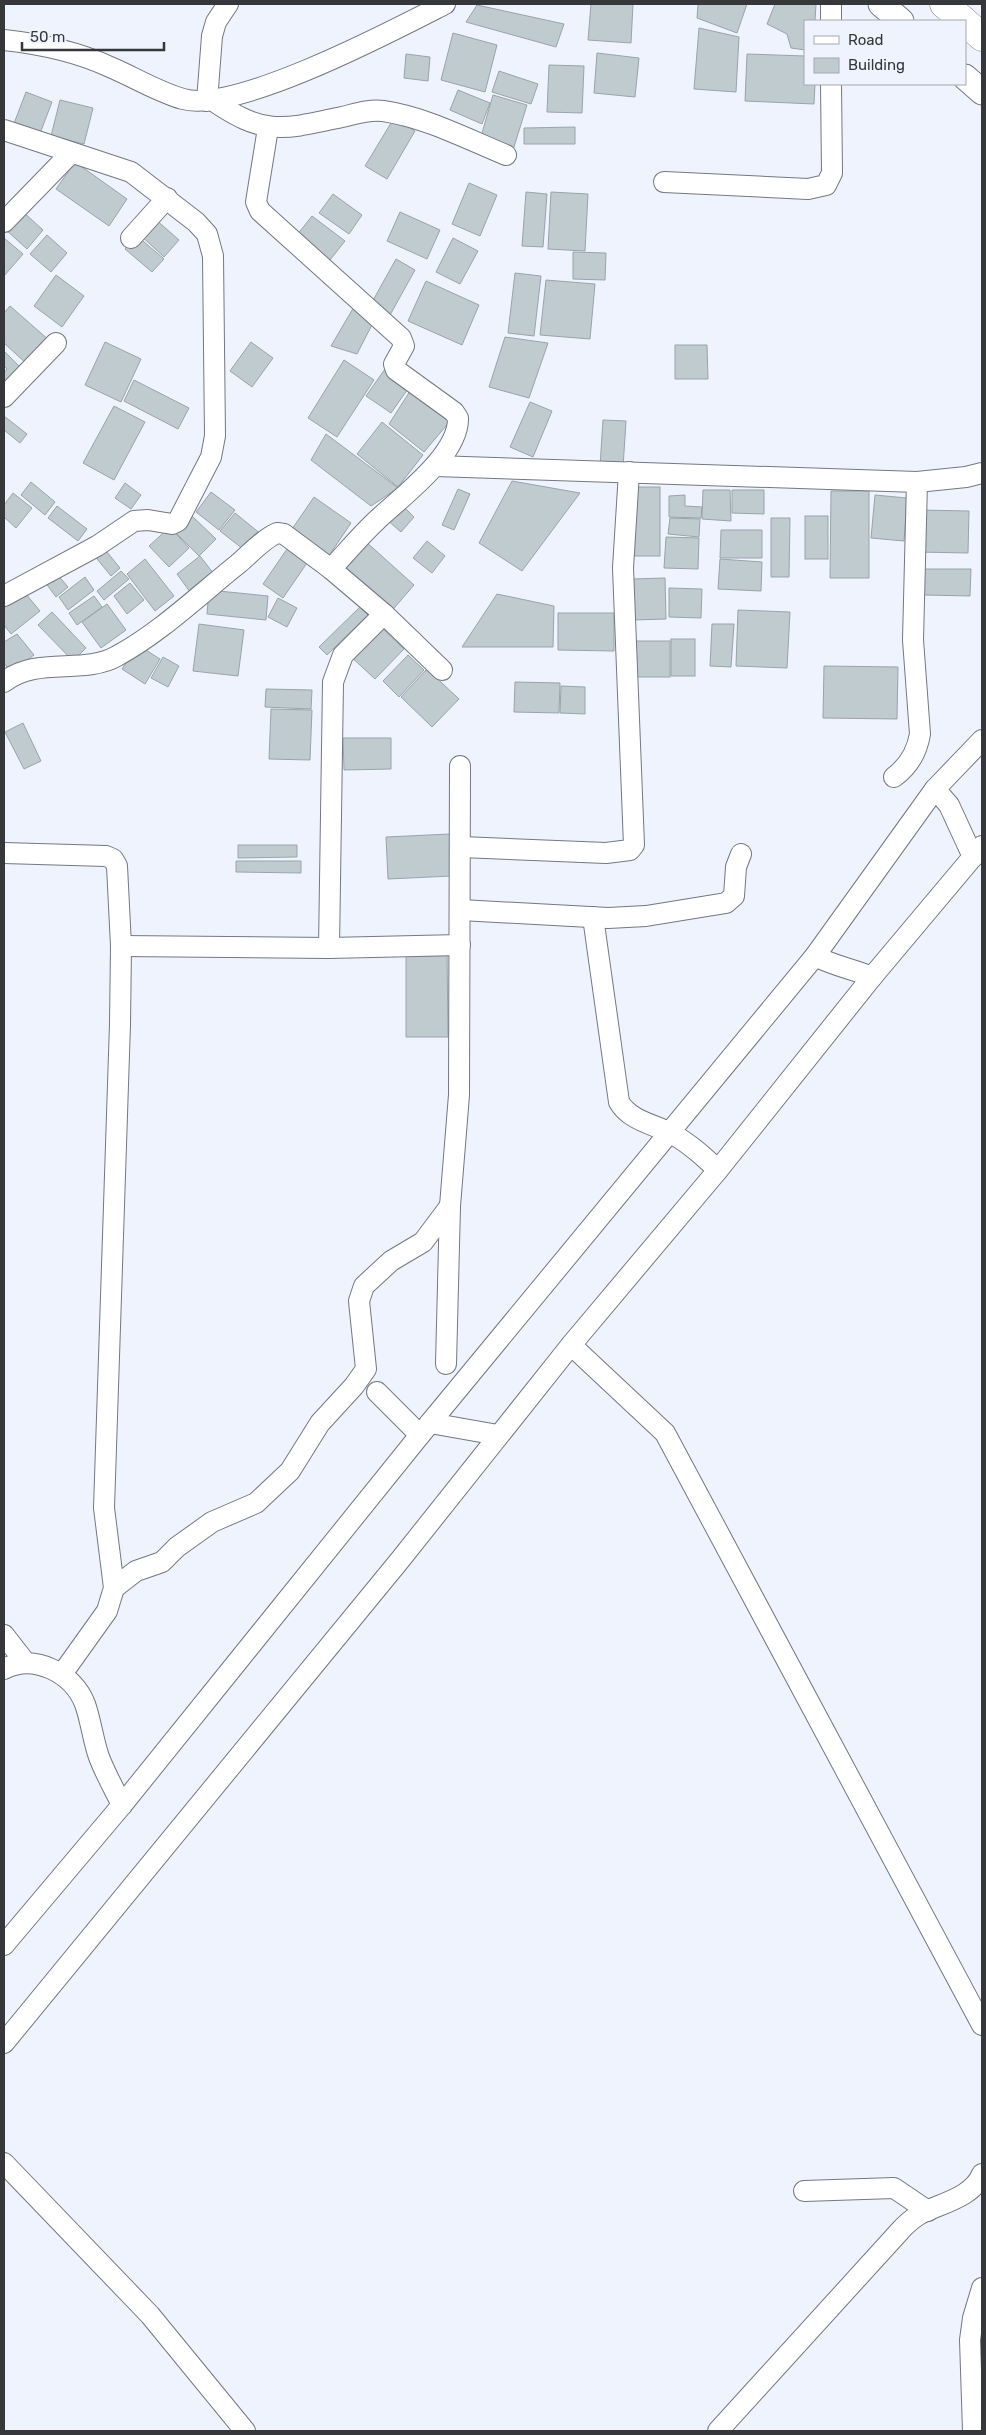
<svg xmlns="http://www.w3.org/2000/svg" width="986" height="2435" font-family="Rubik,sans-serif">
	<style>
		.building { fill: #c0cbd0; stroke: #99a4a9 }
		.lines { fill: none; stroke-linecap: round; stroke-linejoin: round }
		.minor-casing { stroke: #737881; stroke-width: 22 }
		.major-casing { stroke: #737881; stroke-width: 27 }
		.highway-casing { stroke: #737881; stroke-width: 29 }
		.minor { stroke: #fff; stroke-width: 20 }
		.major { stroke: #fff; stroke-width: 25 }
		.highway { stroke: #fff; stroke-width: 28 }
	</style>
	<rect width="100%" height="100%" fill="#eef3fd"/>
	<!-- building -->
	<g class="building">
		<path d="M591,4H633L631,43L588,40Z"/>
		<path d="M698,4H747L737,33L697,18Z"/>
		<path d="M775,4H816L815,21H805V50L791,48L787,34L767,24Z"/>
		<path d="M477,5L564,24L556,47L466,22Z"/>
		<path d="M699,28L739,37L736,92L694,89Z"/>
		<path d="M453,33L497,45L485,92L441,80Z"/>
		<path d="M597,53L639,58L635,97L594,93Z"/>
		<path d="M406,54L430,57L428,81L404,78Z"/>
		<path d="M747,54L805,56V84H815L814,104L745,101Z"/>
		<path d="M549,65L584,66L582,113L547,112Z"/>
		<path d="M499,71L538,84L531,104L492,92Z"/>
		<path d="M458,90L490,103L482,124L450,110Z"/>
		<path d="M26,92L52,102L39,136L13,126Z"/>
		<path d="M493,95L527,105L513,150L480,140Z"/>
		<path d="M60,100L93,108L84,144L51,136Z"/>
		<path d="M394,118L415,131L387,179L365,166Z"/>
		<path d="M575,127V144H524V128Z"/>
		<path d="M75,162L127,199L109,226L56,189Z"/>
		<path d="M469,183L497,195L480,236L452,224Z"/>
		<path d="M526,192L547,194L543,247L522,246Z"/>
		<path d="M551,192L588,194L585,251L548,249Z"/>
		<path d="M333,194L362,215L349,234L319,213Z"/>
		<path d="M21,210L43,230L27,249L5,229Z"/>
		<path d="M400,212L440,230L427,259L387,241Z"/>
		<path d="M312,216L345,241L330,260L297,235Z"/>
		<path d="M154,218L179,240L164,257L139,234Z"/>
		<path d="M47,235L67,253L51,272L30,254Z"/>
		<path d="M136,235L164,259L152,272L125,249Z"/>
		<path d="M4,238L23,254L4,276Z"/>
		<path d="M453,238L478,251L460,284L436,272Z"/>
		<path d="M573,252L606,253L605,280L573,279Z"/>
		<path d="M396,259L415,270L390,315L371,304Z"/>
		<path d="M515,273L541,276L534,336L508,333Z"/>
		<path d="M56,275L84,296L62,327L34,306Z"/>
		<path d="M546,280L595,284L590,339L540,335Z"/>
		<path d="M426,281L479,305L462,345L408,321Z"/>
		<path d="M355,305L375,319L357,354L331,346Z"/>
		<path d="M10,306L50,341L28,365L4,343V313Z"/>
		<path d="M505,337L548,343L529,398L489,387Z"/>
		<path d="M105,342L141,359L121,402L85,385Z"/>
		<path d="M251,342L273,358L252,387L230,371Z"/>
		<path d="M675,345H707L708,379H675Z"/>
		<path d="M4,351L24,371L4,392V373L7,369L4,366Z"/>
		<path d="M344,360L374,380L337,437L308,418Z"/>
		<path d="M385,369L410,386L391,413L366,396Z"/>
		<path d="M134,380L189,408L178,429L124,401Z"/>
		<path d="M412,388L451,420L424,452L389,424Z"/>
		<path d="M530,402L552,411L533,457L510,447Z"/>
		<path d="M114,406L145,422L114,480L83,463Z"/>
		<path d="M4,416L27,434L20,443L4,430Z"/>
		<path d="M603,420L626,421L623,468L600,466Z"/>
		<path d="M382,422L423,455L398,487L357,454Z"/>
		<path d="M326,434L398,488L371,506L311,460Z"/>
		<path d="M512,481L580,493L522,571L479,543Z"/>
		<path d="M31,482L55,502L45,515L21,495Z"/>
		<path d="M125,483L141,495L131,509L115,498Z"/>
		<rect x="632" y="487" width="28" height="69"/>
		<path d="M458,489L470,494L454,530L442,525Z"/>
		<path d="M703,490H730L731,521L702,519Z"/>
		<path d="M732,490H764V514L732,513Z"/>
		<path d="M831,491H869V578H830Z"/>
		<path d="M211,492L235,510L219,530L196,512Z"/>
		<path d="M13,493L32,508L16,528L4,517V505Z"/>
		<path d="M685,495V506L702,507L701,518L669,517V496Z"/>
		<path d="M875,495L907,498L904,541L871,538Z"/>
		<path d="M314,497L351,523L326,560L288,535Z"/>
		<path d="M401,504L414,517L401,532L387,520Z"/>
		<path d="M57,506L87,529L78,541L48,518Z"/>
		<path d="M918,510L969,511L968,553L917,552Z"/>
		<path d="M235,513L262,535L248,553L220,531Z"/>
		<path d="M192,516L216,539L199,556L176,533Z"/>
		<rect x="805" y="516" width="23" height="43"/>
		<path d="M670,518L700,519L699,537L668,534Z"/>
		<path d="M771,518H790L789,577H771Z"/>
		<path d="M170,527L189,548L169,567L149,546Z"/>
		<path d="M721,530H762V558H720Z"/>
		<path d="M666,537L699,538L698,569L664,568Z"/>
		<path d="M364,540L414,585L389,614L339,569Z"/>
		<path d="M427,541L445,556L432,573L413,558Z"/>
		<path d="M102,546L120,568L111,576L93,554Z"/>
		<path d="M287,549L307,563L283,598L263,584Z"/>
		<path d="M200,556L217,578L193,596L177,574Z"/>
		<path d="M145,559L174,596L155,611L127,574Z"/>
		<path d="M720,559L762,562L761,591L718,589Z"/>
		<path d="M924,569H971L970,596L924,595Z"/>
		<path d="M121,571L129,579L104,600L97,591Z"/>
		<path d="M56,573L68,587L56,597L45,582Z"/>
		<path d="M85,577L94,590L68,610L59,597Z"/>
		<path d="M665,578L666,619L633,620L632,579Z"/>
		<path d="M130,583L144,600L127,614L114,596Z"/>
		<path d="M21,588L40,611L11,634L4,625V602Z"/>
		<path d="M669,588L702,589L701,618L669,617Z"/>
		<path d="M209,590L268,596L266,620L207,614Z"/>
		<path d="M497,594L554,606L553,647H462Z"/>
		<path d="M94,596L102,607L77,625L69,613Z"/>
		<path d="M278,598L297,608L287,627L268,617Z"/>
		<path d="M107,604L126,630L101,648L82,622Z"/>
		<path d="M360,607L368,615L327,655L319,647Z"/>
		<path d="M738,610L790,612L787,668L736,666Z"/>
		<path d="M52,612L86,648L73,661L38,625Z"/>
		<path d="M558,613H614V651L558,650Z"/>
		<path d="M377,623L404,649L375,679L348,654Z"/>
		<path d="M199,624L244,630L238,676L193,671Z"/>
		<path d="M712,624H734L731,667L710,666Z"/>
		<path d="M17,634L34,655L11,672L4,663V642Z"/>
		<rect x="671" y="639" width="24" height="37"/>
		<rect x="631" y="641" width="39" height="36"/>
		<path d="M138,645L160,659L145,684L122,669Z"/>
		<path d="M408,655L424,670L399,697L383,681Z"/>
		<path d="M163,657L179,666L168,687L151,678Z"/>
		<path d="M824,666L898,667L897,719L823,718Z"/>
		<path d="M427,669L459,699L432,727L401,697Z"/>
		<path d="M515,682L560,683L559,713L514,712Z"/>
		<path d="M561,686L585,687V714L560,713Z"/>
		<path d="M266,689L312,690L311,709L265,707Z"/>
		<path d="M271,709L312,710L310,760L269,759Z"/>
		<path d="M23,723L41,761L24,769L5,732Z"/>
		<path d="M343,738H391V769L344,770Z"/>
		<path d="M450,834L452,876L388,879L386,837Z"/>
		<path d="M238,845H297V857L238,858Z"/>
		<path d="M236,861H301V873L236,872Z"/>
		<path d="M406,948H447L448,1037H406Z"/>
	</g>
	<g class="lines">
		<!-- minor casing -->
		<g class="minor-casing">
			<g id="minor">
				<path d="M831,4V21"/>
				<path d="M4,40C41,44 76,51 110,67C134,77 158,92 183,99C235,114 394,30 445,4"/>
				<path d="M212,100C264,136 282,130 342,117C355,114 369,109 383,111C425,117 467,139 506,155"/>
				<path d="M207,101L212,36L216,22L228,4"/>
				<path d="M268,128L256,202L260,211L401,338L404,346L394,364L396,370L454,412L458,418C459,455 401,497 376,521C360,536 346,553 331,569"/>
				<path d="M4,130L131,172L196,222L207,234L213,256L215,436L211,457L178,521L172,524L148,520L134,521L97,546L4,596"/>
				<path d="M664,182L808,189L826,185L832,173L831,84"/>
				<path d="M4,222L71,153"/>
				<path d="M131,238L167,198"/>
				<path d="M4,397L56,343"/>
				<path d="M435,466L917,482L966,477L982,473"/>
				<path d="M4,682C36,656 84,675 117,656C161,632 199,595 238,564C250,554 263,539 277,533L284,534L331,569L384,614L442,670"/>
				<path d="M894,777C909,766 917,752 920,734L913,640L917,482"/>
				<path d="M935,789L949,805L973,857"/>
				<path d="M461,847L606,853L630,850L634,845L623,568L629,472"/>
				<path d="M4,853L106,856L113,859L117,866L121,946L120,1024L104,1508L114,1588L107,1611L62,1674"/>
				<path d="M461,910L608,918L646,916L726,903L734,896L736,867L741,854"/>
				<path d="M593,917L619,1102C630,1121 654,1124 672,1134C689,1143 704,1157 718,1170"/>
				<path d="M121,946L329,948L460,945"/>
				<path d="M329,948L333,682L343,655L384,614"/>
				<path d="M815,956L935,789L982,740"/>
				<path d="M571,1345L665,1433L982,2025"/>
				<path d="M446,1364L450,1206L459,1095L460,766"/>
				<path d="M377,1392L420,1435"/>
				<path d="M430,1423L498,1435"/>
				<path d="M114,1588L136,1571L162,1562L177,1547L212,1522L256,1503L290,1471L320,1423L354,1386L366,1369L359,1301L364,1286L391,1261L423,1242L450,1206"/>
				<path d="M4,1635L25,1662"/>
				<path d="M4,1669C34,1653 73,1673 85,1704C91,1721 93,1740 99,1757C105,1773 114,1789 122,1805"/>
				<path d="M4,1945L122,1805L420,1435L815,956C834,966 853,969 872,977"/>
				<path d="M4,2043L400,1560L571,1345L718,1170L872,977L982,846"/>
				<path d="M4,2163L150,2315L245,2431"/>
				<path d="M804,2191L894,2188L928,2211"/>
				<path d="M718,2431L899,2232C905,2225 912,2219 920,2214C941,2203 972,2198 982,2174"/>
				<path d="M973,2431L970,2340L973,2318L982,2288"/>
			</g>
		</g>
		<!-- major casing -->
		<g class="major-casing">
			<g id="major">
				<path d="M881,4L901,21"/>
				<path d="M965,77L982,92"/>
			</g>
		</g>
		<!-- highway casing -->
		<g class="highway-casing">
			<g id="highway">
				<path d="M944,4L964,21"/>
				<path d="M965,22L982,37"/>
			</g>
		</g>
		<!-- minor -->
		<use href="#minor" class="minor"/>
		<!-- major -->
		<use href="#major" class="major"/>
		<!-- highway -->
		<use href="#highway" class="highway"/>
	</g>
	<!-- border -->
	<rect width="986" height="2435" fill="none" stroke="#35373b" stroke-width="10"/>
	<!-- legend -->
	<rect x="804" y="20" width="162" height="65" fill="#eef3fd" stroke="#a4a8af"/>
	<rect x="814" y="36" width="25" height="8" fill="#ffffff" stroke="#a4a8af"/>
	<text x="848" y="45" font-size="15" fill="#35373b">Road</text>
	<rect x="814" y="58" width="25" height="15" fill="#c0cbd0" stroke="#a4a8af"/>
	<text x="848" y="70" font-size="15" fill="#35373b">Building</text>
	<!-- scale -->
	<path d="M22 42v8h142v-8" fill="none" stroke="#35373b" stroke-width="2.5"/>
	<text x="30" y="42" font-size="15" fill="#35373b" stroke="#eef3fd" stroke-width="4" paint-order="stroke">50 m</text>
</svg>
